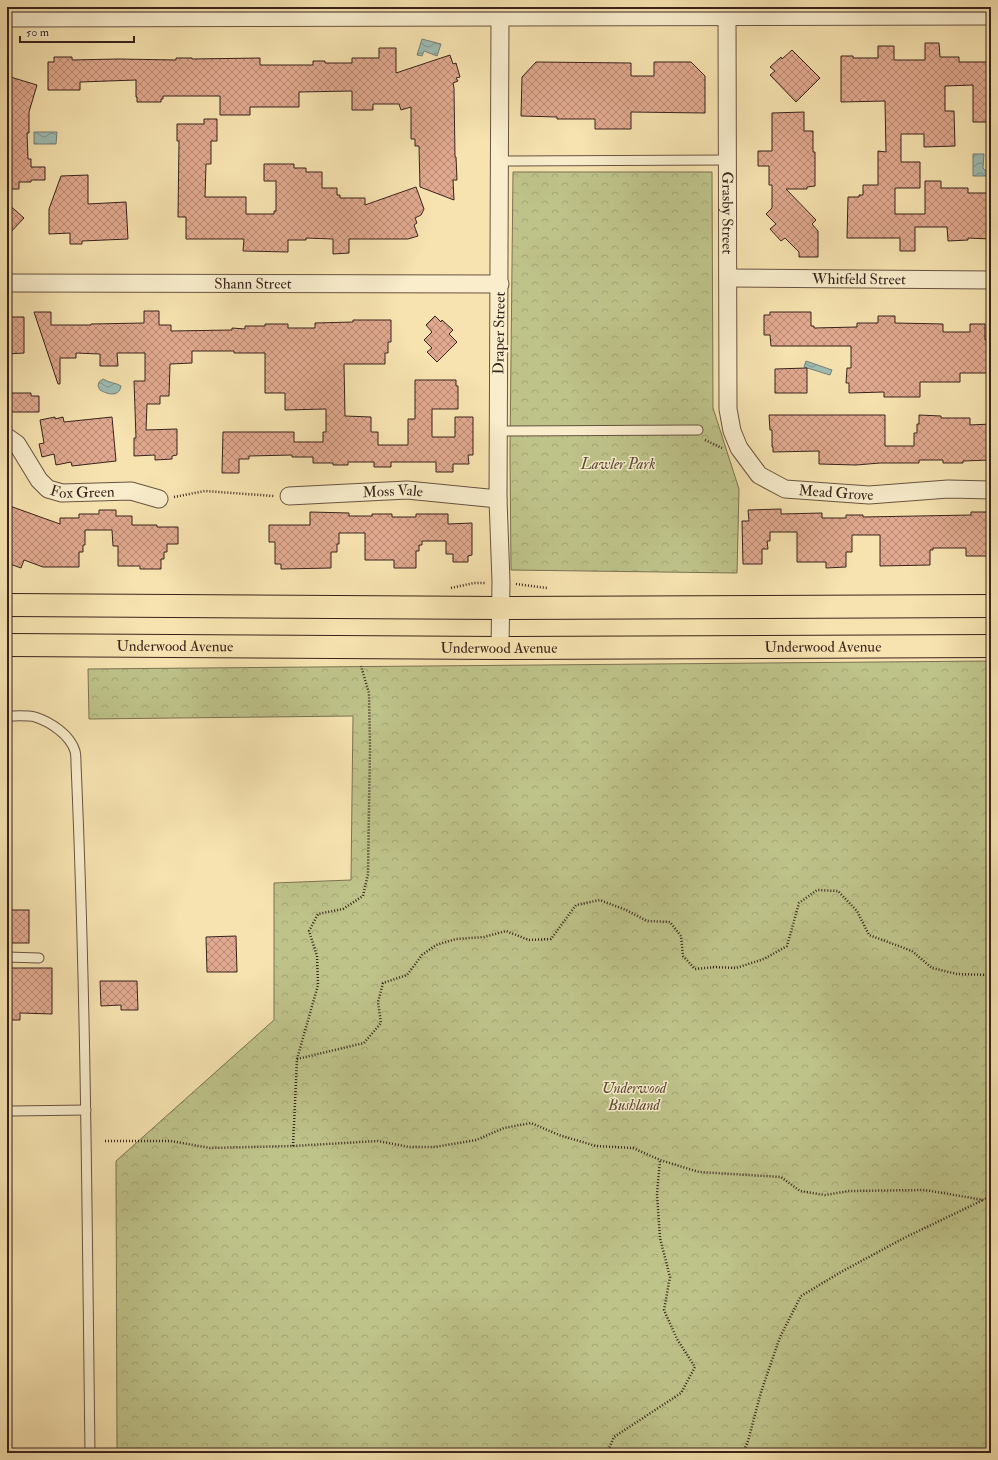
<svg xmlns="http://www.w3.org/2000/svg" width="998" height="1460" font-family="'IM FELL Double Pica',serif">
	<style>
		.forest { fill: url(#forest-crowns); stroke: #7b7352 }
		.water { fill: url(#water-waves); stroke: #757f76 }
		.building { fill: url(#building-cross-hatch); stroke: #38231b }
		.lines { fill: none; stroke-linecap: round; stroke-linejoin: round }
		.lane-casing { stroke: #685340; stroke-width: 11 }
		.street-casing { stroke: #685340; stroke-width: 19 }
		.primary-casing { stroke: #38231b; stroke-width: 24 }
		.path { stroke: #38231b; stroke-width: 2.5; stroke-dasharray: 1 2; stroke-linecap: butt }
		.lane { stroke: #f9edcc; stroke-width: 9 }
		.street { stroke: #f9edcc; stroke-width: 17 }
		.primary { stroke: #f6e3b0; stroke-width: 22 }
		.labels { text-anchor: middle; stroke-width: 3; stroke-linejoin: round; paint-order: stroke }
		.street-label { font-size: 15px; fill: #38231b; stroke: #f9edcc }
		.park-label { font-size: 15px; font-style: italic; fill: #5a4b37; stroke: #f9edcc }
	</style>
	<defs>
		<pattern id="forest-crowns" width="20" height="18" patternUnits="userSpaceOnUse"><rect width="20" height="18" fill="#bec38a"/><path d="M2 6a3 3 0 1 1 6 0M12 15a3 3 0 1 1 6 0" fill="none" stroke="#a4a776"/></pattern>
		<pattern id="water-waves" width="16" height="10" patternUnits="userSpaceOnUse"><rect width="16" height="10" fill="#9ebdb3"/><path d="M0 5q4-4 8 0t8 0" fill="none" stroke="#829991"/></pattern>
		<pattern id="building-cross-hatch" width="8" height="8" patternUnits="userSpaceOnUse"><rect width="8" height="8" fill="#e1a98f"/><path d="M0 0l8 8M0 8l8-8" fill="none" stroke="#b78974"/></pattern>
	</defs>
	<rect width="100%" height="100%" fill="#f6e3b0"/>
	<filter id="stains"><feTurbulence type="fractalNoise" baseFrequency=".005" numOctaves="4"/><feColorMatrix values="0 0 0 0 .2 0 0 0 0 .09 0 0 0 0 .02 0 0 0 .5 -.17"/></filter>
	<radialGradient id="worn" r=".72"><stop offset=".6" stop-color="#630" stop-opacity="0"/><stop offset="1" stop-color="#630" stop-opacity=".3"/></radialGradient>
	<!-- forest -->
	<g class="forest">
		<path d="M513,172H712L713,408L739,489L737,573L511,570L510,453Z"/>
		<path d="M991,661V1453H117L116,1161L274,1020V883L351,880L353,716L89,719L88,669Z"/>
	</g>
	<!-- water -->
	<g class="water">
		<path d="M422,39L441,44L437,56L424,51L422,56L417,55Z"/>
		<path d="M34,132H57L56,144H34Z"/>
		<path d="M973,154H984L983,168L986,171V176H973Z"/>
		<path d="M806,361L832,370L830,375L804,367Z"/>
		<path d="M103,379C109,383 117,383 121,386C119,398 107,394 100,390L98,386L99,382Z"/>
	</g>
	<!-- building -->
	<g class="building">
		<path d="M925,43H939L940,57H959V62H991V122H973V85L945,86V111H954L955,146L924,147V134H901V162H920V188H895V214H925V181H941V188H968V193H987V203H991V239L968,238V240L948,241L947,227H915V251H900V238H847L848,197H859V195H863V185H878V151L886,152L885,101L841,102V56H853V58H878V46H894V60H925Z"/>
		<path d="M379,48H396V73L450,55L453,64L456,63L460,77L456,78L458,81L453,83L454,88L455,157H456L457,180H453L454,200L420,187L419,146H415V139H411V107L401,110L399,104H373V110H352V91L299,92V107H250V115H220V96H163V99H161V102H137V97H136V80L80,82V90H48V62H54V57H72V60L118,59L176,60V58H192V59L260,58V65H313V61H325V63H352V58H379Z"/>
		<path d="M792,50L820,78L796,102L770,75L775,71L770,67L781,57L782,59Z"/>
		<path d="M536,62L631,63V76H654V62H691L705,76V113L631,112V129H595V119H557V117L521,116L522,77Z"/>
		<path d="M7,76L37,85L29,112V133H27L28,159H31V167H45V180H31V182H19V189H7Z"/>
		<path d="M804,112V131H813V152H815V186L807,187V189H786L816,220L812,224L818,231V257H799V252L785,238L781,241L770,229L776,224L766,214L772,208V185H769V166H758V151H772V113Z"/>
		<path d="M204,119H217V141H211V164H206L205,197H246V214H274V211H276V181H264V164H294V168H306V172H322V188H337V195H340V198H365V205L416,187L424,209L421,215L415,218L417,223L414,225L418,236L408,239H349V253L333,254V239L306,238V240H288V252L243,251L244,239H186V217H178L179,141H177V124H204Z"/>
		<path d="M88,175V204L126,202L128,239L82,241V244H70V233L49,234V209L61,176Z"/>
		<path d="M7,203L24,218L7,236Z"/>
		<path d="M144,311H159V325H171V331L232,330V328L245,329V326H265V324H288V328H315V323L353,322V320H391V342H388V353H385V364H344L345,416L371,417V432H378V445H408V419H415V380H456V386H458V409H432V437H455V417H473V455H468L469,464H453V472H436V462H391V467H374V462H348V465H333V463H313V457H292V455L249,456V459H239V473H222L223,432H294V442H323V432H326V409L285,410V393H265V353H234V351H192V363L170,364L169,396H160V404H147L146,430L177,429V455L172,456V459L155,460V455L134,456V438H136L134,381H145V353H117L118,366H100V354L76,353V358H60V384H58L34,312H51V325H91V324L144,323Z"/>
		<path d="M770,312H811V326H814V328L857,327V323H878V316H895V323L943,324V332H970V324H985V340H991V370H988V373H960V382H920V397H884V392L849,393V383H846L847,368H851V346H771L770,335H764V315H770Z"/>
		<path d="M435,316L441,322L442,320L453,330L449,334L457,342L437,362L427,352L432,348L424,340L432,332L426,325Z"/>
		<path d="M9,317H24V353L7,354V326H10Z"/>
		<path d="M807,368V393H775V369Z"/>
		<path d="M7,393H31V396H39V412H7Z"/>
		<path d="M769,415H885V446H914V433H917V424H919V415L941,416V418H970V425L991,424V460L963,461V463H943V460H919V463H880L856,465L819,464V451L773,452V447H772V430H770Z"/>
		<path d="M55,417V419L63,417L64,422L112,417L116,461L72,466L71,462L56,465L54,454L42,457L39,444L44,443L40,420Z"/>
		<path d="M7,505L60,524V518H79V514H99V510H116V516H132V525H157V527H178V544H167V552H164V559H161V569H140V566H118V546H113L112,530H85V545H83V552H79V567H43L24,560L21,568L7,563Z"/>
		<path d="M781,509V514L822,513V518H846V515H863V517L971,515V512H988V532H991V556H966V548H933V550H930V565L880,566V535H852V552H846V567L826,568V562H797V532H770V541H767L768,549H762V564H743L742,521H749L748,510Z"/>
		<path d="M310,512L349,513V516H372V514H392V517H416V514H448V524L472,523V555L468,556V562H453V554H446V541H422V545H419V551H416V568H394V560H365V533H339V544H337V552H331V568L281,569V564H275V542H269V525H310Z"/>
		<rect x="7" y="910" width="22" height="33"/>
		<path d="M236,936L237,972H207L206,937Z"/>
		<path d="M7,968H52V1014L20,1013V1020H7Z"/>
		<path d="M100,981H137L138,1010H121V1005L101,1006Z"/>
	</g>
	<g class="lines">
		<!-- lane casing -->
		<g class="lane-casing">
			<g id="lane">
				<path d="M499,161L727,160"/>
				<path d="M498,431L698,430"/>
				<path d="M7,716C16,716 27,715 35,717C51,722 70,735 75,751C76,755 76,760 76,764C86,994 87,1223 90,1453"/>
				<path d="M7,957L39,958"/>
				<path d="M7,1110L13,1111L86,1110"/>
			</g>
		</g>
		<!-- street casing -->
		<g class="street-casing">
			<g id="street">
				<path d="M500,17L498,499L501,582L500,648"/>
				<path id="s1" d="M727,17L728,409L732,431L739,448L759,475L785,489L869,495L948,489L991,490"/>
				<path d="M7,18L991,16"/>
				<path id="s2" d="M728,278L991,280"/>
				<path id="s3" d="M7,283L500,284"/>
				<path id="s4" d="M7,437L17,444L39,480L48,489L62,493L131,491L159,499"/>
				<path id="s5" d="M289,496L407,490L498,499"/>
			</g>
		</g>
		<!-- primary casing -->
		<g class="primary-casing">
			<g id="primary">
				<path d="M7,605L501,608L991,606"/>
				<path id="s6" d="M7,645L500,648L991,646"/>
			</g>
		</g>
		<!-- path -->
		<g class="path">
			<path d="M705,440L722,448"/>
			<path d="M174,497L205,491L274,496"/>
			<path d="M516,584L547,588"/>
			<path d="M451,588L474,583H485"/>
			<path d="M297,1059L364,1043L381,1023L378,1002L383,983L407,975L422,955L436,945L456,939L484,937L506,931L529,940L551,939L576,905L600,900L626,910L647,921L670,922L681,936L683,956L695,969L715,967L736,968L764,959L787,946L799,903L817,890L838,891L857,911L869,935L912,951L932,968L957,974L991,975"/>
			<path d="M105,1141H171L210,1148L293,1146L378,1141L409,1147H435L476,1140L504,1128L531,1123L559,1135L596,1146L633,1148L660,1160L699,1172L781,1177L800,1191L825,1195L849,1191L925,1190L984,1200L991,1195"/>
			<path d="M293,1146L297,1059L318,985L317,956L309,931L318,914L343,909L363,896L368,874L370,747L369,693L361,666"/>
			<path d="M607,1453L614,1437L681,1393L695,1367L677,1339L664,1310L670,1277L660,1238L657,1194L660,1160"/>
			<path d="M743,1453L748,1441L761,1392L780,1337L801,1296L841,1272L904,1238L983,1200"/>
		</g>
		<!-- lane -->
		<use href="#lane" class="lane"/>
		<!-- street -->
		<use href="#street" class="street"/>
		<!-- primary -->
		<use href="#primary" class="primary"/>
	</g>
	<g class="labels">
		<!-- street labels -->
		<g class="street-label">
			<text dy="5" stroke="none"><textPath href="#s1" startOffset="196">Grasby Street</textPath></text>
			<text dy="5" stroke="none"><textPath href="#s2" startOffset="131">Whitfeld Street</textPath></text>
			<text dy="5" stroke="none"><textPath href="#s3" startOffset="246">Shann Street</textPath></text>
			<text transform="translate(499 333) rotate(-89)" y="5">Draper Street</text>
			<text dy="5" stroke="none"><textPath href="#s4" startOffset="102">Fox Green</textPath></text>
			<text dy="5" stroke="none"><textPath href="#s1" startOffset="547">Mead Grove</textPath></text>
			<text dy="5" stroke="none"><textPath href="#s5" startOffset="104">Moss Vale</textPath></text>
			<text dy="5" stroke="none"><textPath href="#s6" startOffset="168">Underwood Avenue</textPath></text>
			<text dy="5" stroke="none"><textPath href="#s6" startOffset="816">Underwood Avenue</textPath></text>
			<text dy="5" stroke="none"><textPath href="#s6" startOffset="492">Underwood Avenue</textPath></text>
		</g>
		<!-- park labels -->
		<g class="park-label">
			<text x="618" y="469">Lawler Park</text>
			<text x="634" y="1093">Underwood<tspan x="634" dy="17">Bushland</tspan></text>
		</g>
	</g>
	<!-- margin -->
	<rect width="998" height="1460" fill="none" stroke="#f6e3b0" stroke-width="24"/>
	<rect x="8" y="8" width="982" height="1444" fill="none" stroke="#38231b" stroke-width="2"/>
	<rect x="12" y="12" width="974" height="1436" fill="none" stroke="#38231b"/>
	<!-- scale -->
	<path d="M20 36v6h114v-6" fill="none" stroke="#38231b" stroke-width="2"/>
	<text x="26" y="36" font-size="12" fill="#38231b" stroke="#f9edcc" stroke-width="3" paint-order="stroke">50 m</text>
	<rect width="100%" height="100%" filter="url(#stains)"/>
	<rect width="100%" height="100%" fill="url(#worn)"/>
</svg>
